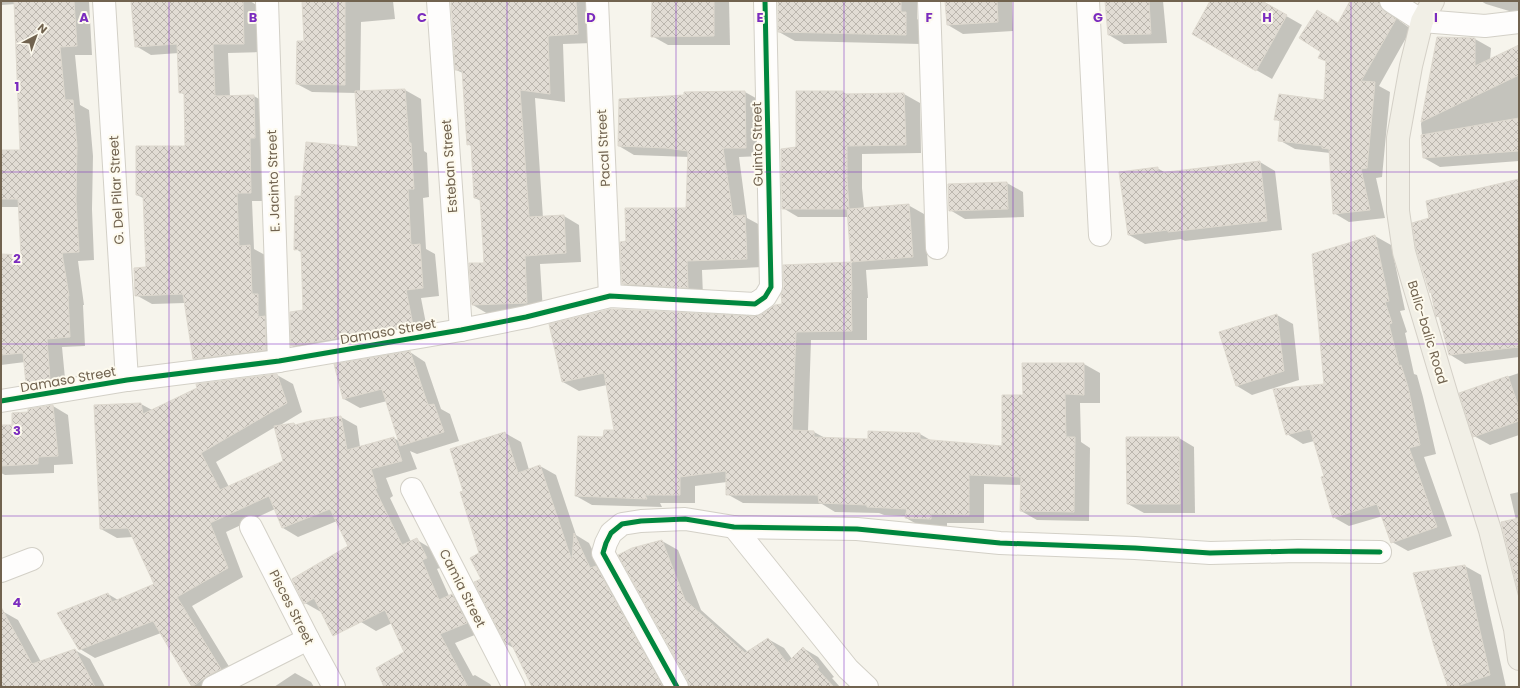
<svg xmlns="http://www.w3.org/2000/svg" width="1520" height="688" font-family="Poppins,sans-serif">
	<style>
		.shadow { fill: #0003; fill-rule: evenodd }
		.building { fill: url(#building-cross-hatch); stroke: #ded9cf }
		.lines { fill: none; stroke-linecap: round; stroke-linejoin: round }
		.minor-casing { stroke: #d3d0c7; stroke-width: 24 }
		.major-casing { stroke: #d4d0c7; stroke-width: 24 }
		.minor { stroke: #fefdfc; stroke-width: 22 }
		.major { stroke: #f1efe6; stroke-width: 22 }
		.cycleway-casing { stroke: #fdfaee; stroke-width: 8 }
		.cycleway { stroke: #00873e; stroke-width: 5 }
		.grid { fill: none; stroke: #7b2cbf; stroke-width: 1; stroke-opacity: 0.55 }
		.labels { text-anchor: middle; stroke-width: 4; stroke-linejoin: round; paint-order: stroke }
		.street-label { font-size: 13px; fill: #71634f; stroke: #fdfaee }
		.grid-label { font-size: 13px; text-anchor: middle; font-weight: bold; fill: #7b2cbf; stroke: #fdfaee; stroke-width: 4; stroke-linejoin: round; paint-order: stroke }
	</style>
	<defs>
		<pattern id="building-cross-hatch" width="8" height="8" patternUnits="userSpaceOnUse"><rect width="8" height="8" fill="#e1dcd4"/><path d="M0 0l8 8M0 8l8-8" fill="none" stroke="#bbb6ae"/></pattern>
	</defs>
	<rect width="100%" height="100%" fill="#f6f4ec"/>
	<!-- shadow -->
	<g class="shadow">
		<path d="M1,1H89L92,55H75L80,105L89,110L93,156L92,209L94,260L78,261L84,305H83L85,346L62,347L66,389L42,393L27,384L25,362L1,365V255L22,256L20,207H1V151H22L16,4L1,5Z"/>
		<path d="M129,1H250L258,6L260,52L228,53L230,97L254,96L269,105L266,201H252L254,249L265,255L281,359L209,368L194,359L185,303L152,304L136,295L147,268L145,199L137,195L186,147L185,95L180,92L179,53L151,55L136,46L132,2Z"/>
		<path d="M303,1H393L395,19L361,22L360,92L405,90L421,99L424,151L427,153L429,197L423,198L426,249L435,254L439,296L421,298L428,334L308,355L292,346L304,311L302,253L296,249L302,197L359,148L356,93L312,92L297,84L305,42Z"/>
		<path d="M451,1H591L593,43L563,44L565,102L535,98L543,218L564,216L579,225L581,262L540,264L543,312L488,314L473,305L485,264L481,201L475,198L472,147L468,144L463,73L456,70Z"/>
		<path d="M653,1H729L730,45H668L652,36Z"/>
		<path d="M779,1H917V19L922,22L921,44L795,41L779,32Z"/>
		<path d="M946,1H1012L1013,31L963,34L948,25Z"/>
		<path d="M1106,1H1163L1167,43L1124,44L1109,35Z"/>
		<path d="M1212,1H1260L1302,25L1272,79L1193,34Z"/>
		<path d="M1351,1H1398L1395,16L1400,21L1411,29L1379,86L1390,92L1382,177L1376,178L1385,218L1349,222L1334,213L1330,153L1295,149L1279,140L1281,122L1275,119L1325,101L1327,62L1319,57Z"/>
		<path d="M1481,1H1519V14L1486,4Z"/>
		<path d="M1438,38L1475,39L1491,48L1490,60L1519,47V161L1440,167L1424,158L1421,124Z"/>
		<path d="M745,92L761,101L762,156L739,157L747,218L760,225L762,267L702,270L703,296L639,293L623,284L627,242L687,209L689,157L634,155L619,146L685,96V93Z"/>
		<path d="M843,92L848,95L904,94L920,103L921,153L862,154V188L864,208L908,205L924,214L928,266L866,270L868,298H867V340H811L808,431L814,432L825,438L869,440L920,434L932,441L1003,447L1024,396L1023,364H1084L1100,373V403H1080L1081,442L1090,448L1089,521L1037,520L1021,511L1022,485L984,484V523H947V528L922,527L906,518L907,516L884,515L879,513L835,512L822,504L743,503L727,494V482L695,486V503H660L662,507L592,505L576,496L604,438L615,431L607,385L579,391L563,382L755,317L783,305L784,287V266L852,263L848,217H798L783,208L797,148Z"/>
		<path d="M1260,162L1275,171L1282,230L1185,241L1181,239L1145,244L1129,235L1120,173L1157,168L1166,173Z"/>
		<path d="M1519,180V357L1465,364L1449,354L1440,318L1437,316L1432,293L1431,292L1430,219Z"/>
		<path d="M1007,183L1023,192L1024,217L965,219L950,210Z"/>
		<path d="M1375,236L1391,245L1405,310L1400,311L1407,332L1405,333L1414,374L1417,375L1423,397L1436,454L1424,457L1452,536L1408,551L1392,542L1383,516L1349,526L1333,517L1325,476L1314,441L1303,444L1287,434L1325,385Z"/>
		<path d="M1277,315L1293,324L1299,380L1252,395L1237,386L1220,333Z"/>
		<path d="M410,352L425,362L441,409L450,414L459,441L417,454L410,451L417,469L386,478L393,496L390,498L411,542L417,540L432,549L442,567L437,569L449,596L452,595L468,604L482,632L455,643L473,676L475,675L490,684L492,687H385L405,652L392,623L376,631L361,622L322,611L321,612L305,603L349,546L337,521L298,537L283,528L275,509L226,532L243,577L192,606L236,678L219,687H194L192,686L161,633L95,658L80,649L108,594L118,600L156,584L133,537L117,538L101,529L141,404L152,410L277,375L293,384L302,412L277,427L294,424L296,425L310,422L341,417L357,426L360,447L394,438L400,442L387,401L360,408L344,399L335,365ZM275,427L284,462L229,487L216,462Z"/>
		<path d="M1519,373V435L1490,445L1474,436L1460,393Z"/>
		<path d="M53,406L68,415L73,464L54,465V473L5,475L1,473V426H13L29,413Z"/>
		<path d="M505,433L521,442L529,470L540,466L556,475L576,535L589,543L602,570L673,687H534L515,649L507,644L476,583L482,579L481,554L465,491Z"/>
		<path d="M1179,438L1194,447L1195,513H1144L1128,504Z"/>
		<path d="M1519,492V567L1516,520L1510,494Z"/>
		<path d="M662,541L678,550L701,610L748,652L768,639L784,648L792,659L803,648L818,657L834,677L832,678L840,687H700Z"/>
		<path d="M1465,566L1481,575L1506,687H1449Z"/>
		<path d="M2,611L18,620L41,662L75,650L90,659L105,687H1V612Z"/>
		<path d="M295,673L311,682L314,687H274Z"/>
	</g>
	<!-- building -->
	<g class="building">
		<path d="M14,1H74L77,46L60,47L65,100H73L77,146L76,200L79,252L62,253L69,296H68L70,337L47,339L50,380L26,384L23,353L1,355V254L21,255L18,199H1V150H20Z"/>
		<path d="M131,1H243L244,44H213L215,96L254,95L255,138H250L251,193H237L239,246L250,245L252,294H258V317L265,316L266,350L193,359L183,294L135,296L134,268L146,267L143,195H136V146H185L184,93H179L177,44L135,47Z"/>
		<path d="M302,1H345V85L296,84L297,41H304Z"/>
		<path d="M451,1H576L578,34L548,36L550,94L520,90L529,217L564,215L566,253L525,256L527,303L472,305L469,263H484L480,198H474L471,144L467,145L462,70H455Z"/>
		<path d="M652,1H714V36L651,37Z"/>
		<path d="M778,1H901V12H906V35L778,32Z"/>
		<path d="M945,1H997L998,22L947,25Z"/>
		<path d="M1105,1H1149L1151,34L1108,35Z"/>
		<path d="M1210,1H1262L1287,15L1256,71L1192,34Z"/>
		<path d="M1350,1H1379L1380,7L1384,11L1396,19L1361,81L1375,82L1367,168L1361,169L1370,210L1333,214L1329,149L1322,148V146L1278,141L1280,120H1274L1279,94L1324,100L1326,61L1318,58L1321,52L1299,38L1317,10L1338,23Z"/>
		<path d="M1437,37L1475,38V66L1519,45V75L1421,122Z"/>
		<path d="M405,89L409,143H411L414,189H408L411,245L420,244L423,288L406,290L413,325L291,346L290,312L303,310L301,249L294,250L295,196H301L306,142L358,147L355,91Z"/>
		<path d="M745,91L746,148H723L733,216L745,215L747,259L687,261L688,288L622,284L620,242L626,241L625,208H686L688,151L666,148L618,146L619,99L684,95V92Z"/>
		<path d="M796,91H843V94L904,93L906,145L847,146V178L849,209L909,204L913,257L851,262L847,209H782L781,149L796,147Z"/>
		<path d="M1519,118V151L1423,158L1421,135Z"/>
		<path d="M1260,161L1267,221L1168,232V230L1128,235L1119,172L1158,167V173Z"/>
		<path d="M1519,179V347L1449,355L1439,316L1436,317L1431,292L1430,293L1416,249L1412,223L1429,218L1426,201Z"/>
		<path d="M1007,182L1008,209L949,211L948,184Z"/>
		<path d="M1375,235L1389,301L1385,302L1392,323L1389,324L1399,366L1401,365L1408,387L1420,445L1409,448L1437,527L1391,543L1377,504L1333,518L1321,477L1324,476L1310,429L1286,435L1273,389L1324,384L1312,254Z"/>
		<path d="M851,262L852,290H851L852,331L796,332L792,430L814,431V437L868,439V431L920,433V439L1002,446V395H1023L1022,363H1084V395L1065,394L1066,437H1075L1074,512L1020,511L1021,477L969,475V515L931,514V519L905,518L907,509L867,507V505L819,503L818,495H726V471L680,477V495H645L647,499L575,496L578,436L603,437L604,430H614L604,373L562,382L549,324L611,309L755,316L762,314L775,305L782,304L781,294L784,287L783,265Z"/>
		<path d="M1277,314L1284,371L1236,386L1219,332Z"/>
		<path d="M410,351L428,405L434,404L444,432L400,446L382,389L343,399L334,364Z"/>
		<path d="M277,374L287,403L201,453L220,490L283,461L274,426L294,423L295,425L310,421L341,416L347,450L394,437L402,461L371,469L377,488L375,489L402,545L417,538L427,558L422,560L439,600L452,594L467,623L440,634L468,687H384L376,668L404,652L385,610L333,636L314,598L304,604L292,579L348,546L330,509L282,528L269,496L210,523L228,568L177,597L221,669L207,676L192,687L153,621L79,650L57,613L108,593L112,602L154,584L128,528L100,529L94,405L141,403L143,414L197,388L196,384Z"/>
		<path d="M1508,376L1519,408V421L1473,437L1459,393Z"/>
		<path d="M53,405L58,456L38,457V464L1,466V425H12V413L28,412V409Z"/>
		<path d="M505,432L518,473L540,465L572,561L574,533L590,568L596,566L663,687H532L510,641L506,645L474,582L481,579L470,558L479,553L460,492L463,491L450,449Z"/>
		<path d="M1126,437H1179L1180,504H1127Z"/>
		<path d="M1519,518V594L1501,522Z"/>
		<path d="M662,540L685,600L745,653L768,638L787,663L803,647L819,667L817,669L834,687H689L688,681L618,555L632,548Z"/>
		<path d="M1465,565L1490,675L1454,687H1448L1434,646L1413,573Z"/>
		<path d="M1,607L32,664L75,649L95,687H1Z"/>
	</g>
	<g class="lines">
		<!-- minor casing -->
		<g class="minor-casing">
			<g id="minor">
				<path d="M104,1L127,380"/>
				<path d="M267,1L279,361"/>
				<path d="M438,1L461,330"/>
				<path d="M597,1L610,296"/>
				<path d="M929,1L937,248"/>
				<path d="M1088,1L1100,235"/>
				<path d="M1391,1L1422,21L1485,26L1519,22"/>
				<path d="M1,401L127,380L279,361L461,330L526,317L610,296L755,304L765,297L771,287L765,1"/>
				<path d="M412,489L514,687"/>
				<path d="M251,527L308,639L334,687"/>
				<path d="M734,527L848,669L867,687"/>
				<path d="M1,571L32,559"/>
				<path d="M213,687L308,639"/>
				<path d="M677,687L603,553L606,543L611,533L622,524L641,521L685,519L734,527L857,529L1000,543L1135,548L1210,553L1298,551L1380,552"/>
			</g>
		</g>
		<!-- major casing -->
		<g class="major-casing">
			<path id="major" d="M1433,1L1422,21L1411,66L1398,138V211L1404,252L1447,396L1490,530L1515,629L1519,659"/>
		</g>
		<!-- minor -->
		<use href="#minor" class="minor"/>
		<!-- major -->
		<use href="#major" class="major"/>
		<!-- cycleway casing -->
		<g class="cycleway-casing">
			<g id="cycleway">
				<path d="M1,401L127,380L279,361L461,330L526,317L610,296L755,304L765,297L771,287L765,1"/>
				<path d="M677,687L603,553L606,543L611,533L622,524L641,521L685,519L734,527L857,529L1000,543L1135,548L1210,553L1298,551L1380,552"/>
			</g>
		</g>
		<!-- cycleway -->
		<use href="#cycleway" class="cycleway"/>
	</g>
	<!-- grid -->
	<path class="grid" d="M169,1V687M338,1V687M507,1V687M676,1V687M844,1V687M1013,1V687M1182,1V687M1351,1V687M1,172H1519M1,344H1519M1,516H1519"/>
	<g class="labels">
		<!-- street labels -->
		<g class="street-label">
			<text transform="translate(757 144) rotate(-91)" y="5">Guinto Street</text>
			<text transform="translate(603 148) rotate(-93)" y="5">Pacal Street</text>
			<text transform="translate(449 166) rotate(-94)" y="5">Esteban Street</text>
			<text transform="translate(273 181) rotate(-92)" y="5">E. Jacinto Street</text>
			<text transform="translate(116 190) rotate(-93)" y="5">G. Del Pilar Street</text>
			<text transform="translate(388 331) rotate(-10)" y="5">Damaso Street</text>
			<text transform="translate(1428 332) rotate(73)" y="5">Balic-balic Road</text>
			<text transform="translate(68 379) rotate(-10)" y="5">Damaso Street</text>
			<text transform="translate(463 588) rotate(63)" y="5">Camia Street</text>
			<text transform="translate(292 607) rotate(63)" y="5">Pisces Street</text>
		</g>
	</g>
	<g class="grid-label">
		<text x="84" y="22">A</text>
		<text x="253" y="22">B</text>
		<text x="422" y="22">C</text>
		<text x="591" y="22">D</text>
		<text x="760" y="22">E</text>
		<text x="929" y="22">F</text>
		<text x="1098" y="22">G</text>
		<text x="1267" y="22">H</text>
		<text x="1436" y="22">I</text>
		<text x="17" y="91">1</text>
		<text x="17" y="263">2</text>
		<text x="17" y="435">3</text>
		<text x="17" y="607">4</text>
	</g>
	<!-- border -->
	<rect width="1520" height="688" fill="none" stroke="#71634f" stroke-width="4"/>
	<!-- north arrow -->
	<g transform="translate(36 36) rotate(41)" stroke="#fdfaee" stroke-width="3" paint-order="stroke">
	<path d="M0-3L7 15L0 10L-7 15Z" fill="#71634f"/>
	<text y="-6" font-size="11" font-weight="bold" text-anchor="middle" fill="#71634f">N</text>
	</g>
</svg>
